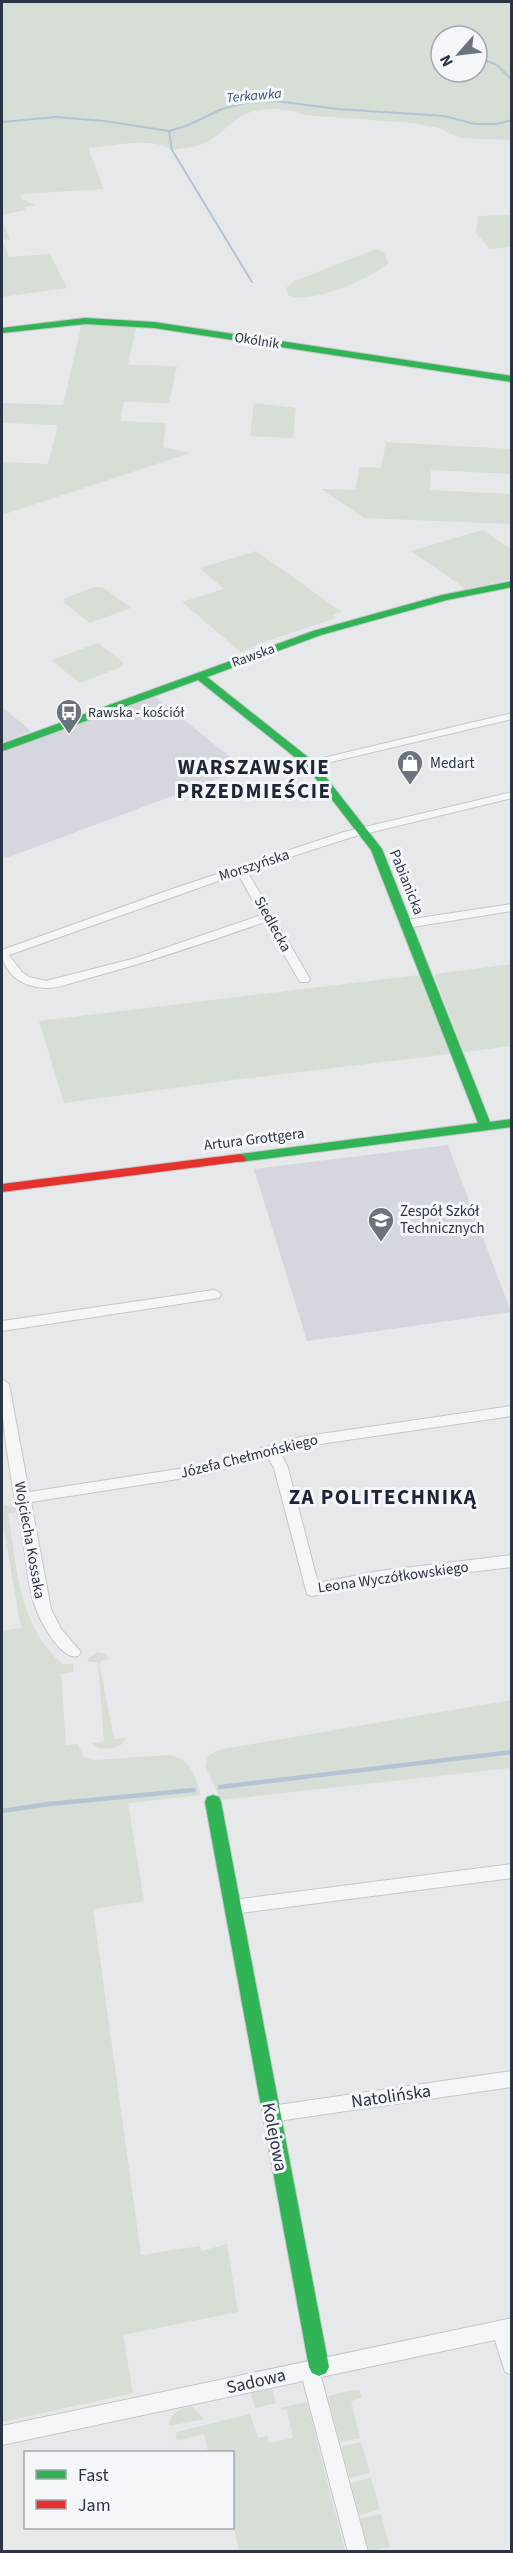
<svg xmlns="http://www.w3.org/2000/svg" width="513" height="2553" font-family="'Source Sans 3',sans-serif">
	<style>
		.built { fill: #d4d7dd }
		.green { fill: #d6ded6; fill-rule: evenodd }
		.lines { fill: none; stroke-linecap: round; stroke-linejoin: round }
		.stream-far1 { stroke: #b4c4d5; stroke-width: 2 }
		.stream { stroke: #b4c4d5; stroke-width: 4.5 }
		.street-casing { stroke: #c4c6c8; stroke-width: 2 }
		.fast-casing { stroke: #c4c6c8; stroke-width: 2 }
		.jam-casing { stroke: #c4c6c8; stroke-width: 2 }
		.street { fill: #f5f6f7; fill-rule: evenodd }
		.fast { fill: #30b455; fill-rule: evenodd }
		.jam { fill: #e5322d; fill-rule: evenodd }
		.labels { text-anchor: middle; stroke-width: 6; stroke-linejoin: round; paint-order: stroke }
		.far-water-label { font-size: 14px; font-style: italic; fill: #34527a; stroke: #f4f6f9 }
		.far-street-label { font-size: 14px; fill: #2b3445; stroke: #f4f6f9 }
		.far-poi-label { font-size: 14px; fill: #2b3445; stroke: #f4f6f9; text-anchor: start }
		.poi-label { font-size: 15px; fill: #2b3445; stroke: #f4f6f9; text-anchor: start }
		.street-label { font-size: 15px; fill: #2b3445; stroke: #f4f6f9 }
		.near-street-label { font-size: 18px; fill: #2b3445; stroke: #f4f6f9 }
		.district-label { font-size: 21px; font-weight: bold; letter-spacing: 1.5px; fill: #1d2536; stroke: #f4f6f9 }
	</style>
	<rect width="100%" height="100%" fill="#e6e8ea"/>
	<!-- built -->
	<g class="built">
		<path d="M153,695L245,769L6,858L2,854V752Z"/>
		<path d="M2,707L31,731L2,743Z"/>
		<path d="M448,1145L511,1312L307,1341L254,1169Z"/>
	</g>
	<!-- green -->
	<g class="green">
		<path d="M2,2H511V140L460,138L439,128L413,123L304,115C289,108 263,107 248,113C231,120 219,138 200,145C191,148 181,148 172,150C150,136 113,146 88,148L104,189L21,194L22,199L35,205L25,207V210L2,215ZM441,36H477V72H441Z"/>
		<path d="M511,215V247L490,249L476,233L478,216Z"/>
		<path d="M2,220L10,239L2,240L9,257L50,254L67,288L2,297Z"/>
		<path d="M376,249L384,252L388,263C370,279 311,305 288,295L286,288L295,281Z"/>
		<path d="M82,323L136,327L128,365L177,366L169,403L124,402L120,421L166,423L163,447L190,453L2,515V462L48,464L58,425L2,423V403L63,405Z"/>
		<path d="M254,403L296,408L293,438L250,436Z"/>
		<path d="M386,442L511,449V474L431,470L430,490L511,494V524L364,518L321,489L355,490L360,467L381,468Z"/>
		<path d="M482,530L511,549V579L466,589L411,551Z"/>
		<path d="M256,551L342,612L332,615L336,618L266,641L241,652L182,602L224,589L200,568Z"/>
		<path d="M95,587L104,588L131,608L90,623L63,602L65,598Z"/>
		<path d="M98,643L124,663L121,667L80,683L51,660Z"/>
		<path d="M511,964V1046L464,1052L434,974Z"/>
		<path d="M419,975L450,1054L217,1082L64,1103L39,1021Z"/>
		<path d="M2,1504L17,1508V1512L8,1514C18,1572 17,1622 62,1664H73V1672L61,1674L66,1745L78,1744L83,1756L94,1760L168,1755C190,1757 195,1776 201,1795L128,1803L144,1901L93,1909L141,2255L200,2246L201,2251L227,2244L238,2312L123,2335L133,2393L2,2422V1631L21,1628L2,1518Z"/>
		<path d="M98,1652L105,1654L110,1659L99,1662L114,1739L126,1738C122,1749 109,1749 99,1748L92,1743L104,1741L98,1662H89L87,1659Z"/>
		<path d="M511,1700V1768L221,1800L205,1766L208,1756L218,1750Z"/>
		<path d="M272,2388L276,2403L255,2408L251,2393Z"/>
		<path d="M353,2390H359L362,2398L351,2401L360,2438L340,2442L328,2396Z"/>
		<path d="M307,2402L345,2551H239L233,2522L232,2452H208L204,2434L175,2441L177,2432L250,2414L258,2438L267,2436L269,2443L293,2438L287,2410H281L280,2408Z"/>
		<path d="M192,2406L204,2419L169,2426C170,2412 180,2409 192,2406Z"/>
		<path d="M361,2442L370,2473L350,2478L341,2447Z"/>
		<path d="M371,2478L380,2509L359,2515L351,2483Z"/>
		<path d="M381,2514L390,2547L369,2551L360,2519Z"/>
	</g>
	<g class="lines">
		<!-- stream-far1 -->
		<g class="stream-far1">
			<path d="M477,57L497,65L512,80"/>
			<path d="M2,122L56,117L104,121L169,131L186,126L222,109L245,103L276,101L338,109L444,116L475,124H496L512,120"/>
			<path d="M169,131L172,150L252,282"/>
		</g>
		<!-- stream -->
		<g class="stream">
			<path d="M220,1787L512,1752"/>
			<path d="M2,1811L49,1804L194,1790"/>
		</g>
		<!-- street casing -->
		<g class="street-casing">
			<g id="street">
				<path d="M512,713V719L310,767L305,764L310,761Z"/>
				<path d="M512,792V798L352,837L247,871L310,979L308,982H300L265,922C207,942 149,962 89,978C76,981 58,989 45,988C22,987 2,973 2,950L175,888L344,832ZM238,874L261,915L136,958L46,981L29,977L22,972L9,955Z"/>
				<path d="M512,904V911L406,928L400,924L406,920Z"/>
				<path d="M214,1290L219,1292L221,1295L219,1298L2,1331V1321Z"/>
				<path d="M2,1379L9,1384L29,1492L204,1465L300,1437L512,1406V1416L300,1447L281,1453L288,1468L318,1583L379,1571L512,1555V1567L379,1583L312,1596L307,1594L274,1468L268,1457L204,1475L31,1502L51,1609L61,1629L81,1652L78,1656C62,1661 41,1623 36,1609C28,1589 27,1563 23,1542C14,1492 0,1428 2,1379Z"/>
				<path d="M512,1864V1878L233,1914L227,1912L225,1907L227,1902L233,1900Z"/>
				<path d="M512,2071V2087L271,2122L265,2120L262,2114L265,2108L271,2106Z"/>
				<path d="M512,2318V2375L505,2372L495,2340L321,2377L368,2552H348L303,2381L2,2445V2426Z"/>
			</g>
		</g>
		<!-- fast casing -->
		<g class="fast-casing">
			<g id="fast">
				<path d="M85,318L154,322L512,376V382L154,328L85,324L2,333V328Z"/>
				<path d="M512,581V587L447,600L321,635L207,677L314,762L382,849L490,1122L512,1119V1127L240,1162L235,1161L234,1158L240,1154L478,1123L371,850L306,766L198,680L6,750L2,751V744L313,631L442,595Z"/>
				<path d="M213,1795L219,1797L221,1802L329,2367L326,2373L319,2376L312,2373L309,2367L205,1802L207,1797Z"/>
			</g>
		</g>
		<!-- jam casing -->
		<g class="jam-casing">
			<path id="jam" d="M240,1154L246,1158L245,1161L2,1192V1184Z"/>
		</g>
		<!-- street -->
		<use href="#street" class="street"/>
		<!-- fast -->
		<use href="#fast" class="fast"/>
		<!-- jam -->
		<use href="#jam" class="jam"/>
	</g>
	<!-- icons -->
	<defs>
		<g id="bus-pin" transform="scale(1.35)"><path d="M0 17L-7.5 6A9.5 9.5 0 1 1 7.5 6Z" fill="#6c737f" stroke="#f4f6f9"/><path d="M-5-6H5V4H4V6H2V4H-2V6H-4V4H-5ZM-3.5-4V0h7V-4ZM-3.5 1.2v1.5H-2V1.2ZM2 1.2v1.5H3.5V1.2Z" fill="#fff"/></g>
		<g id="shop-pin" transform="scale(1.35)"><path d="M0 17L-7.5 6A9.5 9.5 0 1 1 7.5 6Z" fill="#6c737f" stroke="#f4f6f9"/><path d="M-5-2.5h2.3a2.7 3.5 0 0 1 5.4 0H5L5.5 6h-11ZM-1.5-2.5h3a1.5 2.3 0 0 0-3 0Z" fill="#fff"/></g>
		<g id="school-pin" transform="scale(1.35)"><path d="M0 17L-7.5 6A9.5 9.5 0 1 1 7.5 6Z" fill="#6c737f" stroke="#f4f6f9"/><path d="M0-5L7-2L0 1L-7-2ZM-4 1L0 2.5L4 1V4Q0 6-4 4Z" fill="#fff"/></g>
	</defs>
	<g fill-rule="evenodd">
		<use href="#bus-pin" x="69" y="712"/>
		<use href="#shop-pin" x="410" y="763"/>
		<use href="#school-pin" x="381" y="1220"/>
	</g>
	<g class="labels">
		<!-- far-water labels -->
		<g class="far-water-label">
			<text transform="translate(254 95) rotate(-5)" y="5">Terkawka</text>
		</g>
		<!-- far-street labels -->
		<g class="far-street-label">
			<text transform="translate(257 340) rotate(9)" y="5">Okólnik</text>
			<text transform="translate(253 655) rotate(-20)" y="5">Rawska</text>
		</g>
		<!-- far-poi labels -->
		<g class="far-poi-label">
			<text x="88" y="717">Rawska - kościół</text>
		</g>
		<!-- poi labels -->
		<g class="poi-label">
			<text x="430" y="768">Medart</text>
			<text x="400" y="1216">Zespół Szkół<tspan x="400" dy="17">Technicznych</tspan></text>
		</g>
		<!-- street labels -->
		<g class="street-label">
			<text transform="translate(254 865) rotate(-18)" y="5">Morszyńska</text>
			<text transform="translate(407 882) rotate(68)" y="5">Pabianicka</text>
			<text transform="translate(273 924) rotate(61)" y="5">Siedlecka</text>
			<text transform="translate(254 1139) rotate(-7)" y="5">Artura Grottgera</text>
			<text transform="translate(249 1456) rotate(-14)" y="5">Józefa Chełmońskiego</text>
			<text transform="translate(30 1540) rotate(80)" y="5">Wojciecha Kossaka</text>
			<text transform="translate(393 1577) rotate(-8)" y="5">Leona Wyczółkowskiego</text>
		</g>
		<!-- near-street labels -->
		<g class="near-street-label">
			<text transform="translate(391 2096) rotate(-8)" y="6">Natolińska</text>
			<text transform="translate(275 2137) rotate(79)" y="6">Kolejowa</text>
			<text transform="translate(256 2381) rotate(-13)" y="6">Sadowa</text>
		</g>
		<!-- district labels -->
		<g class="district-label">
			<text x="254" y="774">WARSZAWSKIE<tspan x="254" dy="24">PRZEDMIEŚCIE</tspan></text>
			<text x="383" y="1504">ZA POLITECHNIKĄ</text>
		</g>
	</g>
	<!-- border -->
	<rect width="513" height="2553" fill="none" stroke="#2b3445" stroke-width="6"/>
	<!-- legend -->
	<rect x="24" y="2451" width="210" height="78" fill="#f4f6f9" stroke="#a4a8b1" stroke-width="1.5"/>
	<rect x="36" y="2470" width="30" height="9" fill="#30b455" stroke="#a4a8b1" stroke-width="1.5"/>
	<text x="78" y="2481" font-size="18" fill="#2b3445">Fast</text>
	<rect x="36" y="2500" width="30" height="9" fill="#e5322d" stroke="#a4a8b1" stroke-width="1.5"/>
	<text x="78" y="2511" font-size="18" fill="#2b3445">Jam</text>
	<!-- north arrow -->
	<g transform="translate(459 54) rotate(242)"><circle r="28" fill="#f4f6f9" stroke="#a4a8b1" stroke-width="1.5"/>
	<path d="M0-4.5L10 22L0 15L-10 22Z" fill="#6c737f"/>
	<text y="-9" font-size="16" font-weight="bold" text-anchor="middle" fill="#2b3445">N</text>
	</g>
</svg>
